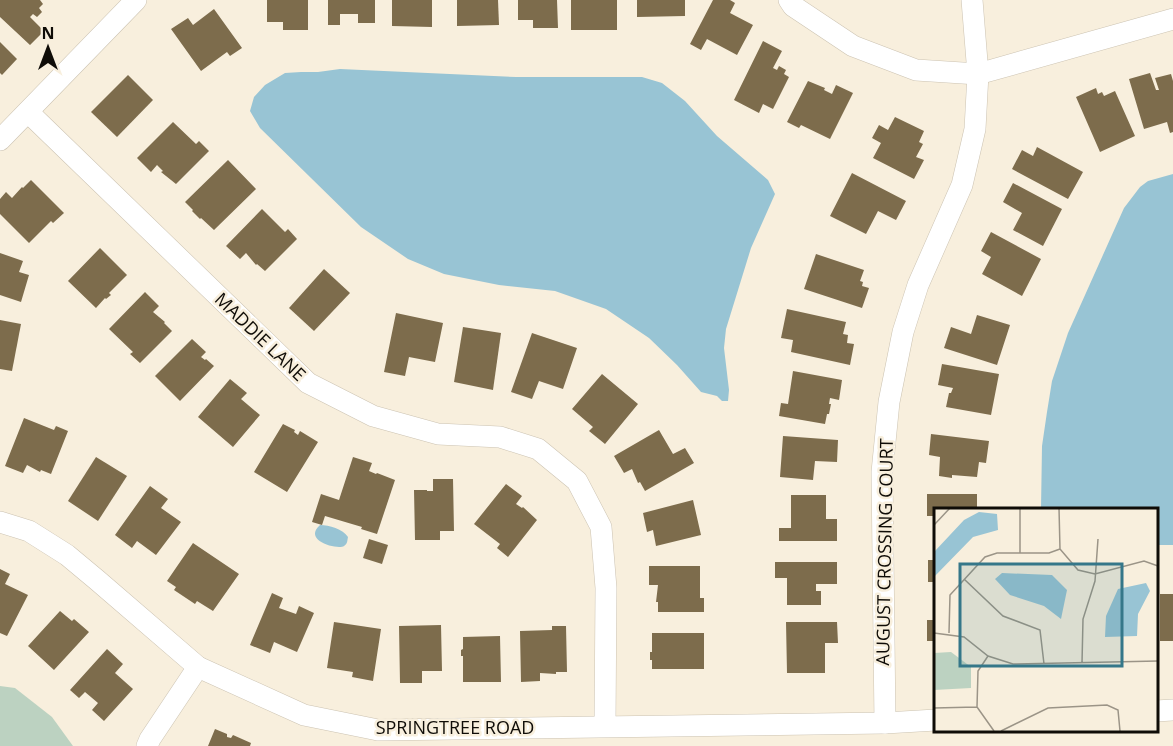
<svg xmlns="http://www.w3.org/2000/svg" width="1173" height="746" font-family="'Open Sans',sans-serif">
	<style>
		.green { fill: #bcd2c1 }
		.water { fill: #98c4d4 }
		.building { fill: #7d6c4c }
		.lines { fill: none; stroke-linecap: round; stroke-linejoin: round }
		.minor-casing { stroke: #ccc3b2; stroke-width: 22 }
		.minor { stroke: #fff; stroke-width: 21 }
		.labels { text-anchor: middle; stroke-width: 5; stroke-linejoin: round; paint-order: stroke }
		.street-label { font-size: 18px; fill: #0f0c07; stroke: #f8efdd }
		.inset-road { fill: none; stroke: #9b9487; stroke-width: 1.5 }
		.view { fill: #357789; fill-opacity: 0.15; stroke: #357789; stroke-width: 3 }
		.inset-edge { fill: none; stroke: #0f0c07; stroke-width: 3 }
	</style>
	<rect width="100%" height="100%" fill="#f8efdd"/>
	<!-- green -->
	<path class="green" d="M0,686L15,688L52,717L73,746H0Z"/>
	<!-- water -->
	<g class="water">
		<path d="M340,69L516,77H642L662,83L685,101L717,136L768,180L775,194L751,248L726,329L724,348L729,390L728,401H722L717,396L701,392L677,365L649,338L606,309L555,291L499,285L444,274L408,259L361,227L260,128L250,111L254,97L265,85L285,73L301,72H318Z"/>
		<path d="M1173,174V545H1157L1156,509H1041L1042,446L1047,412L1052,381L1068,333L1124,208L1140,187L1148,181Z"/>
		<path d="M320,525C329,525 343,529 348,537C347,541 348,543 344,546C338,550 302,541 320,525Z"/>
	</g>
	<!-- building -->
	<g class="building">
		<path d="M0,0H40L43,4L39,8L42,12L37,17L33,14L30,17L44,31L30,45L0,17Z"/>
		<path d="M267,0H308V30H283V22H267Z"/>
		<path d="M328,0H375V23H358V14H340V25H328Z"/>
		<path d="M392,0H432V27L392,26Z"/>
		<path d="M457,0H498L499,25L457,26Z"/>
		<path d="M518,0H557L558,28H533V20H518Z"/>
		<rect x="571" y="0" width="46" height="30"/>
		<path d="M637,0H685V16L637,17Z"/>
		<path d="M713,0H730L735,3L730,13L753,25L737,55L707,39L701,50L690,44Z"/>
		<path d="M214,9L242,48L230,56L227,52L201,71L171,29L188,18L193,25Z"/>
		<path d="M763,41L782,51L773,68L777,70L779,66L786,70L784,74L789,77L773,109L763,104L759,113L734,100Z"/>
		<path d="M0,42L17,59L2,75L0,73Z"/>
		<path d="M1150,73L1156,90H1159L1155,78L1171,74L1173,81V132L1170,133L1167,122L1144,129L1129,79Z"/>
		<path d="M128,75L153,100L117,137L91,112Z"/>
		<path d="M808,81L825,88L824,90L832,94L836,85L853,93L830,139L801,125L799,128L787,122Z"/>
		<path d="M1096,88L1098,94L1102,92L1104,96L1115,91L1135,136L1100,152L1076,97Z"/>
		<path d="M895,117L924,131L919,142L923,144L916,157L924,160L914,179L873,158L881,143L872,138L879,125L888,130Z"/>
		<path d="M173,122L196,144L199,141L209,151L176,184L161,172L163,171L157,165L151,172L137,158Z"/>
		<path d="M1037,147L1083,172L1068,199L1012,169L1022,150L1033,156Z"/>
		<path d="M228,160L256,189L214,230L201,218L200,219L192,211L193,210L185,202Z"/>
		<path d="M852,173L906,201L896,220L878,211L866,234L830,216Z"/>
		<path d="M31,180L64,213L53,223L51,221L29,243L0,214V199L6,192L12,198L22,187L23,188Z"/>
		<path d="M1013,183L1062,209L1043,246L1013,230L1022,213L1003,202Z"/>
		<path d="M262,209L285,232L288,229L297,239L265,271L257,264L256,265L246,253L240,259L226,246Z"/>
		<path d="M991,232L1041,259L1022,296L982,274L991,257L981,251Z"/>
		<path d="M100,248L127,275L109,293L111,295L106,299L105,298L96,308L68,281Z"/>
		<path d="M0,253L23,261L19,272L29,275L21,302L0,295Z"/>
		<path d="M816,254L864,270L860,281L863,282L862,286L869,288L862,308L804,289Z"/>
		<path d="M324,269L350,293L314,331L289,308Z"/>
		<path d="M145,292L159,306L153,312L165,322L164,323L172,331L140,363L130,354L133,352L109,329Z"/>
		<path d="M787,309L846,322L843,334L848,335L847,343L854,344L850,365L791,352L793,340L781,338Z"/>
		<path d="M396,313L443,323L435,362L409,357L405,376L384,372Z"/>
		<path d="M977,315L1010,325L997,365L944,348L951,327L971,334Z"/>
		<path d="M0,320L21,324L12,371L0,369Z"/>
		<path d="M463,327L501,333L493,390L454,382Z"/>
		<path d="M532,333L577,348L563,389L539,381L532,399L511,392Z"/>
		<path d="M192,339L206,352L201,357L205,360L206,359L214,366L180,401L155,376Z"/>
		<path d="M942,364L999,374L991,415L946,407L949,393H951L953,388L938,385Z"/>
		<path d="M793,371L842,380L839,400L830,398L829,404H831L829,414H827L825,424L779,416L781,403L788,404Z"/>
		<path d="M602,374L638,404L605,444L589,431L593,427L572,409Z"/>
		<path d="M230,379L247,393L241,399L260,415L233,447L198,417Z"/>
		<path d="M24,418L54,430L56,426L68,431L51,474L41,470L40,472L27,465L23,473L5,466Z"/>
		<path d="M283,424L295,430L294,432L298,435L300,431L318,442L287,492L254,472Z"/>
		<path d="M659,430L673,454L685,448L694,463L645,491L640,482L638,483L632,469L624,473L614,456Z"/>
		<path d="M931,434L989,441L986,463L979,462L977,477L952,475V478L939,476L940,457L929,455Z"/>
		<path d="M783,436L838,440L837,462L815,461L813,480L780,477Z"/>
		<path d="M96,457L127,476L98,521L68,501Z"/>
		<path d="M353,457L372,463L369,471L376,474L377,473L395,480L377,534L361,529L362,527L325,516L322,525L312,522L321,494L339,500Z"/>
		<path d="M433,479H453L454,531H440V540H415L414,490H427V491H433Z"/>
		<path d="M506,484L522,496L516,504L522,508L523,507L537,520L508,557L497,548L500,544L474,524Z"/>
		<path d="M150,486L168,499L161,508L181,522L156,555L137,541L132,548L115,535Z"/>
		<path d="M927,494H977V509H936V516H927Z"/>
		<path d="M791,495H826V519H837V541H779V528H791Z"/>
		<path d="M693,500L701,535L656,546L653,530L647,532L643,513Z"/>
		<path d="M369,539L388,545L382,564L363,558Z"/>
		<path d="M193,543L239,574L213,611L197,601L195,604L174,590L176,587L167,581Z"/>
		<rect x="928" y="560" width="8" height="22"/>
		<path d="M775,562H837V584H816V591H821V605H787V578H775Z"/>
		<path d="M649,566H700V598H704V612H658V602H656L658,585H649Z"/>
		<path d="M0,569L10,574L5,584L28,595L7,636L0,633Z"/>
		<path d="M272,593L283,598L279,608L296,614L299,606L314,613L297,652L274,642L270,653L250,645Z"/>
		<rect x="1160" y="594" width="13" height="47"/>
		<path d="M60,611L72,621L74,619L89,632L54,670L28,646Z"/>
		<rect x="927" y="620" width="9" height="21"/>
		<path d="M334,622L381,629L373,681L352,677L353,672L327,668Z"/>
		<path d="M786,622H837L838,643H825V673H787Z"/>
		<path d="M441,625L442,671H422V683H400L399,626Z"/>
		<path d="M552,626H566L567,672H556V674L540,673V681L521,682L520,631L552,630Z"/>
		<path d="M652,633H704V669H652V660H650V652H652Z"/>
		<path d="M500,636L501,682H463V656H461V650L463,649V637Z"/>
		<path d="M107,649L123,664L115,673L133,689L104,721L92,710L98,703L85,692L79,698L70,690Z"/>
		<path d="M215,729L227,734V737L231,738L233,735L251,743L250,746H208Z"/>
	</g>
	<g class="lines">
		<!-- minor casing -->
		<g class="minor-casing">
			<g id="minor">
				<path d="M789,0L793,6L853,46L916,70L978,74L1173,19"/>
				<path d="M28,112L308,383L373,416L438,434L500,437L538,449L577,481L601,527L606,588L605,726"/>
				<path d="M0,140L136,0"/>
				<path d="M0,522L29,531L67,555L97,580L198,667L304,715L378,730L885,723L936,720"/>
				<path d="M1156,711L1173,710"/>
				<path d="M885,723L882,472L889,402L903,332L918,285L962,185L975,129L978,74L972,0"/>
				<path d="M147,746L150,739L198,667"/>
			</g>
		</g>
		<!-- minor -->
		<use href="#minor" class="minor"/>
	</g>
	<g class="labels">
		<!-- street labels -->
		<g class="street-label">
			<text transform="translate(260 337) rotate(44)" y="6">MADDIE LANE</text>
			<text transform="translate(885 552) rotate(-89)" y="6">AUGUST CROSSING COURT</text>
			<text x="455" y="734">SPRINGTREE ROAD</text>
		</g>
	</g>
	<!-- overview -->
	<g transform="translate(934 508)">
		<rect width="224" height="224" fill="#f8efdd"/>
		<path d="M17,144L37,159V180L0,182V145Z" fill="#bcd2c1"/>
		<path d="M45,4L63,6L64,22L39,29L0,69L1,43L30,12ZM68,65L118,67L133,82L127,111L110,98L76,87L61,71ZM212,75L216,83L204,106L203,128L171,129L172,108L184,81Z" fill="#98c4d4"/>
		<path class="inset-road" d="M86,0V45M125,0L126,41L144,62L161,66L210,53L224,58M0,17L16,0M30,71L69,108L106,122L110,156M0,125L30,129L54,148L79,156L224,153M15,125L16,87L51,49L63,45H115L126,41M54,148L44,163L43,199L60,223M148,155L149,111L161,73L164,31M0,200L43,199M67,223L114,200L173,197L184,202L186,223"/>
		<path class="view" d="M26,56H188V158H26Z"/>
		<rect width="224" height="224" class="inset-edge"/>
	</g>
	<!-- north arrow -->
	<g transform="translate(48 48)" stroke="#f8efdd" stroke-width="4.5" paint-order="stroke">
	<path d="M0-4.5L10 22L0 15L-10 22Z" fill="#0f0c07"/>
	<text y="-9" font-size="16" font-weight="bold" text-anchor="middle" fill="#0f0c07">N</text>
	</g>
</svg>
